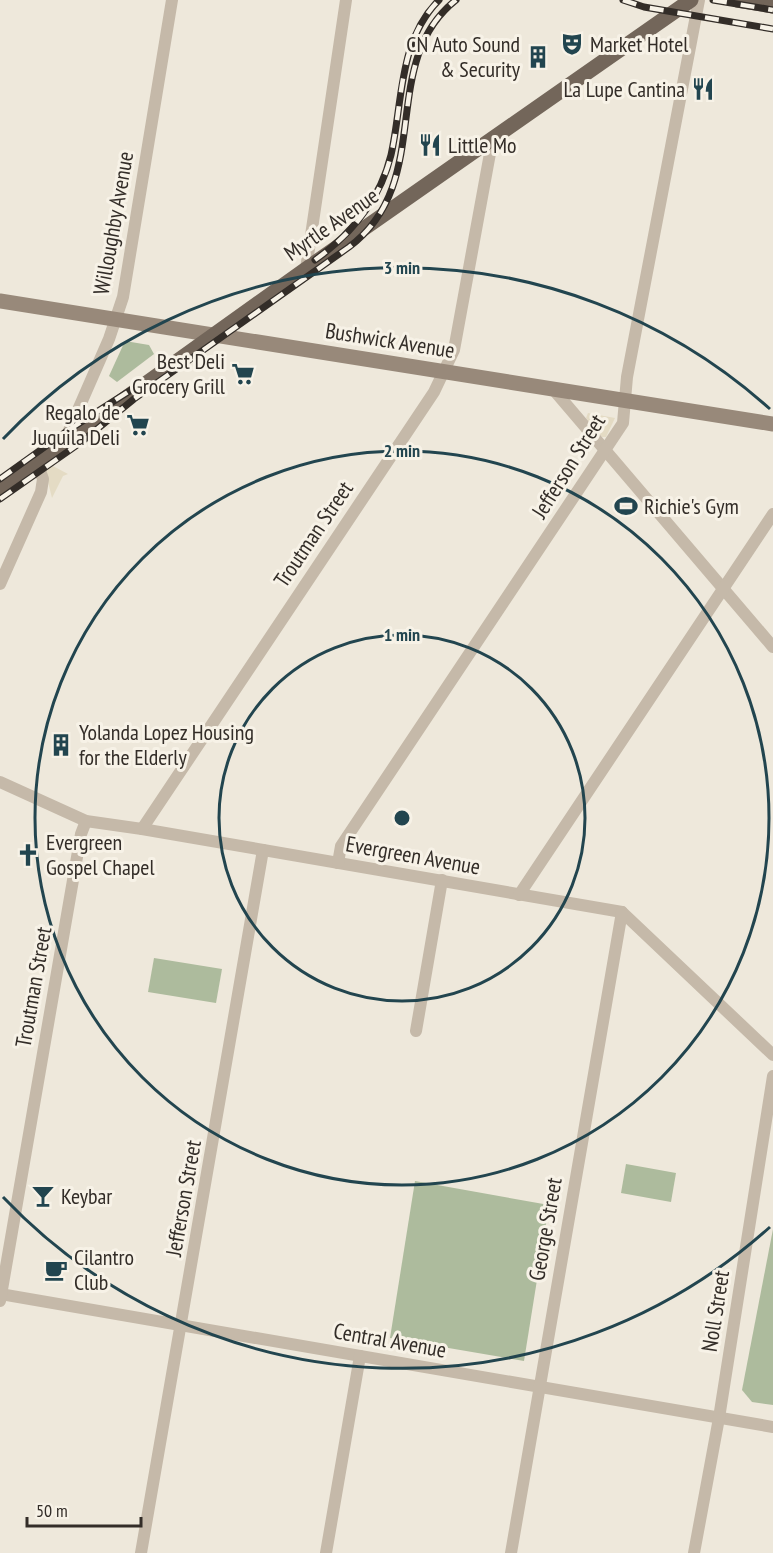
<svg xmlns="http://www.w3.org/2000/svg" width="773" height="1553" font-family="'PT Sans Narrow',sans-serif">
	<style>
		.green { fill: #adbb9d }
		.plaza { fill: #e4dbc4 }
		.lines { fill: none; stroke-linecap: round; stroke-linejoin: round }
		.minor { stroke: #c5b9a9; stroke-width: 12 }
		.secondary { stroke: #98897a; stroke-width: 15 }
		.primary { stroke: #73665a; stroke-width: 15 }
		.rail-casing { stroke: #332d28; stroke-width: 7 }
		.rail { stroke: #f7f2e7; stroke-width: 4.5; stroke-dasharray: 14; stroke-linecap: butt }
		.ring { fill: none; stroke: #22454f; stroke-width: 3 }
		.labels { text-anchor: middle; stroke-width: 6; stroke-linejoin: round; paint-order: stroke }
		.poi-label { font-size: 22px; fill: #332d28; stroke: #f7f2e7; text-anchor: start }
		.street-label { font-size: 22px; fill: #332d28; stroke: #f7f2e7 }
		.centre { fill: #22454f; stroke: #f7f2e7; stroke-width: 3 }
		.ring-label { font-size: 18px; text-anchor: middle; font-weight: bold; fill: #22454f; stroke: #f7f2e7; stroke-width: 6; stroke-linejoin: round; paint-order: stroke }
	</style>
	<rect width="100%" height="100%" fill="#eee8db"/>
	<!-- green -->
	<g class="green">
		<path d="M125,341L149,345L154,354L117,382L109,376Z"/>
		<path d="M154,958L222,969L216,1003L148,992Z"/>
		<path d="M626,1164L676,1173L671,1202L621,1193Z"/>
		<path d="M415,1181L549,1205L524,1361L390,1338Z"/>
		<path d="M773,1229V1405L752,1402L742,1390Z"/>
	</g>
	<!-- plaza -->
	<g class="plaza">
		<path d="M588,413L615,418L606,437H602L586,418Z"/>
		<path d="M51,465L68,474L63,476L52,498L45,470Z"/>
	</g>
	<g class="lines">
		<!-- minor -->
		<g class="minor">
			<path d="M306,269L346,0"/>
			<path d="M553,389L773,647"/>
			<path d="M64,442L109,339L123,297L172,0"/>
			<path d="M0,584L41,492L43,479L37,462"/>
			<path d="M0,782L86,821L142,829L622,912L773,1055"/>
			<path d="M142,829L434,392L454,350L493,137"/>
			<path d="M338,863L341,846L623,423L627,377L699,0"/>
			<path d="M519,895L773,514"/>
			<path d="M416,1031L442,880"/>
			<path d="M0,1294L773,1427"/>
			<path d="M0,1301L81,834L86,821"/>
			<path d="M141,1553L263,850"/>
			<path d="M326,1553L360,1356"/>
			<path d="M511,1553L622,912"/>
			<path d="M694,1553L719,1418L773,1076"/>
		</g>
		<!-- secondary -->
		<path class="secondary" d="M0,301L773,424"/>
		<!-- primary -->
		<g class="primary">
			<path d="M737,0L773,6"/>
			<path d="M0,488L306,269L691,0"/>
		</g>
		<!-- rail casing -->
		<g class="rail-casing">
			<g id="rail">
				<path d="M623,0L644,7L773,29"/>
				<path d="M713,0L773,10"/>
				<path d="M315,260C353,233 380,200 391,155C403,102 398,41 439,0"/>
				<path d="M0,479L67,431L142,383"/>
				<path d="M0,499L80,443L134,399L349,247C437,181 376,63 456,0"/>
			</g>
		</g>
		<!-- rail -->
		<use href="#rail" class="rail"/>
	</g>
	<!-- distance rings -->
	<g class="ring">
		<circle cx="402" cy="818" r="183"/>
		<circle cx="402" cy="818" r="367"/>
		<path d="M770 1227A550 550 0 0 1 3 1197M3 439A550 550 0 0 1 770 409"/>
	</g>
	<!-- icons -->
	<defs>
		<g id="theatre-bare" transform="scale(1.8)"><path d="M-5-5.5Q0-4 5-5.5V0Q5 5 0 6Q-5 5-5 0ZM-3.3-2.5H-1v1.5H-3.3ZM1-2.5H3.3v1.5H1ZM-2.8 1Q0 5.5 2.8 1Z" fill="#22454f" stroke="#f7f2e7" stroke-width="2.5" paint-order="stroke"/></g>
		<g id="building-bare" transform="scale(1.8)"><path d="M-4-6H4V6H1V3H-1V6H-4ZM-2.5-4.3h1.7v1.8h-1.7ZM.8-4.3h1.7v1.8H.8ZM-2.5-1h1.7V.8h-1.7ZM.8-1h1.7V.8H.8Z" fill="#22454f" stroke="#f7f2e7" stroke-width="2.5" paint-order="stroke"/></g>
		<g id="restaurant-bare" transform="scale(1.8)"><path d="M-5-6h1v4h1v-4h1v4h1v-4h1v5L-1.5 .5V6h-2V.5L-5-1ZM5-6V6H3V1.5H1.5Q1.5-4 5-6Z" fill="#22454f" stroke="#f7f2e7" stroke-width="2.5" paint-order="stroke"/></g>
		<g id="supermarket-bare" transform="scale(1.8)"><path d="M-6-5.5h2.5l.6 2H6L4.5 2H-2.5L-4.4-4H-6ZM-1.5 3.2a1.3 1.3 0 1 0 .1 0ZM3 3.2a1.3 1.3 0 1 0 .1 0Z" fill="#22454f" stroke="#f7f2e7" stroke-width="2.5" paint-order="stroke"/></g>
		<g id="stadium-bare" transform="scale(1.8)"><path d="M0-5a6.5 5 0 1 0 0 10a6.5 5 0 1 0 0-10ZM-3.5-1.8h7v3.6h-7Z" fill="#22454f" stroke="#f7f2e7" stroke-width="2.5" paint-order="stroke"/></g>
		<g id="church-bare" transform="scale(1.8)"><path d="M-1.2-6h2.4v3.5h3.3v2.4h-3.3V6h-2.4V-.1h-3.3v-2.4h3.3Z" fill="#22454f" stroke="#f7f2e7" stroke-width="2.5" paint-order="stroke"/></g>
		<g id="bar-bare" transform="scale(1.8)"><path d="M-6-5H6L.8 .8V4.5H3.5V6h-7V4.5H-.8V.8Z" fill="#22454f" stroke="#f7f2e7" stroke-width="2.5" paint-order="stroke"/></g>
		<g id="cafe-bare" transform="scale(1.8)"><path d="M-5.5-4.5H6V0H3Q3 3.5 0 3.5H-2.5Q-5.5 3.5-5.5 0ZM3-3.2v2h1.7v-2ZM-6 4.5H4V6H-6Z" fill="#22454f" stroke="#f7f2e7" stroke-width="2.5" paint-order="stroke"/></g>
	</defs>
	<g fill-rule="evenodd">
		<use href="#theatre-bare" x="572" y="44"/>
		<use href="#building-bare" x="538" y="57"/>
		<use href="#restaurant-bare" x="703" y="89"/>
		<use href="#restaurant-bare" x="430" y="145"/>
		<use href="#supermarket-bare" x="243" y="374"/>
		<use href="#supermarket-bare" x="138" y="425"/>
		<use href="#stadium-bare" x="626" y="506"/>
		<use href="#building-bare" x="61" y="745"/>
		<use href="#church-bare" x="28" y="855"/>
		<use href="#bar-bare" x="43" y="1196"/>
		<use href="#cafe-bare" x="56" y="1270"/>
	</g>
	<g class="labels">
		<!-- poi labels -->
		<g class="poi-label">
			<text x="520" y="52" text-anchor="end">CN Auto Sound<tspan x="520" dy="25">&amp; Security</tspan></text>
			<text x="590" y="52">Market Hotel</text>
			<text x="685" y="97" text-anchor="end">La Lupe Cantina</text>
			<text x="448" y="153">Little Mo</text>
			<text x="225" y="369" text-anchor="end">Best Deli<tspan x="225" dy="25">Grocery Grill</tspan></text>
			<text x="120" y="420" text-anchor="end">Regalo de<tspan x="120" dy="25">Juquila Deli</tspan></text>
			<text x="644" y="514">Richie's Gym</text>
			<text x="79" y="740">Yolanda Lopez Housing<tspan x="79" dy="25">for the Elderly</tspan></text>
			<text x="46" y="850">Evergreen<tspan x="46" dy="25">Gospel Chapel</tspan></text>
			<text x="61" y="1204">Keybar</text>
			<text x="74" y="1265">Cilantro<tspan x="74" dy="25">Club</tspan></text>
		</g>
		<!-- street labels -->
		<g class="street-label">
			<text transform="translate(113 223) rotate(-80)" y="8">Willoughby Avenue</text>
			<text transform="translate(331 224) rotate(-35)" y="8">Myrtle Avenue</text>
			<text transform="translate(390 340) rotate(9)" y="8">Bushwick Avenue</text>
			<text transform="translate(568 466) rotate(-58)" y="8">Jefferson Street</text>
			<text transform="translate(313 534) rotate(-56)" y="8">Troutman Street</text>
			<text transform="translate(413 855) rotate(10)" y="8">Evergreen Avenue</text>
			<text transform="translate(33 987) rotate(-80)" y="8">Troutman Street</text>
			<text transform="translate(183 1198) rotate(-80)" y="8">Jefferson Street</text>
			<text transform="translate(545 1229) rotate(-80)" y="8">George Street</text>
			<text transform="translate(715 1311) rotate(-81)" y="8">Noll Street</text>
			<text transform="translate(390 1340) rotate(10)" y="8">Central Avenue</text>
		</g>
	</g>
	<circle cx="402" cy="818" r="9" class="centre"/>
	<g class="ring-label">
		<text x="402" y="274">3 min</text>
		<text x="402" y="457">2 min</text>
		<text x="402" y="641">1 min</text>
	</g>
	<!-- scale -->
	<path d="M27 1517v9h114v-9" fill="none" stroke="#332d28" stroke-width="3"/>
	<text x="36" y="1517" font-size="18" fill="#332d28" stroke="#f7f2e7" stroke-width="4.5" paint-order="stroke">50 m</text>
</svg>
